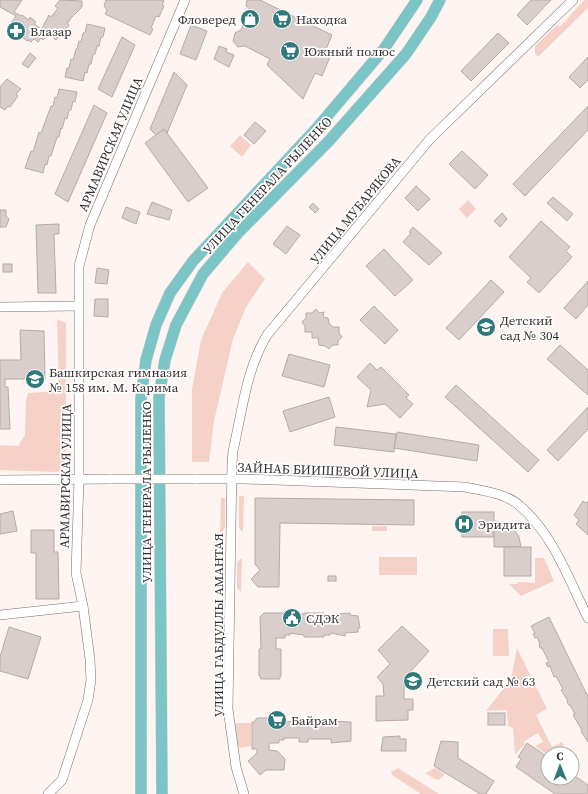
<svg xmlns="http://www.w3.org/2000/svg" width="588" height="794" font-family="'Source Serif 4',serif">
	<style>
		.green { fill: #f5d1c8 }
		.building { fill: #d9cecb; stroke: #b5aaa7 }
		.lines { fill: none; stroke-linecap: round; stroke-linejoin: round }
		.minor-casing { stroke: #786e6b; stroke-width: 10 }
		.major-casing { stroke: #d3d1d1; stroke-width: 12 }
		.minor { stroke: #fff; stroke-width: 9 }
		.major { stroke: #7bc5c7; stroke-width: 11 }
		.minor-bridge-casing { stroke: #786e6b; stroke-width: 10; stroke-linecap: butt }
		.minor-bridge { stroke: #fff; stroke-width: 9 }
		.labels { text-anchor: middle; stroke-width: 3.5; stroke-linejoin: round; paint-order: stroke }
		.poi-label { font-size: 13px; fill: #35302f; stroke: #fff; text-anchor: start }
		.street-label { font-size: 13px; fill: #35302f; stroke: #fff }
	</style>
	<rect width="100%" height="100%" fill="#fef5f2"/>
	<!-- green -->
	<g class="green">
		<path d="M584,0H588V8L538,57L535,53V46L557,25L561,26Z"/>
		<path d="M240,135L251,145L242,157L230,146Z"/>
		<path d="M468,200L476,209L467,218L459,209Z"/>
		<path d="M248,262L265,279L246,307L233,339L214,421L209,462H192V389L201,340L222,293Z"/>
		<path d="M57,319L66,323V464L63,469L57,472L0,470V445L18,446L25,435L26,400L28,393L59,391Z"/>
		<path d="M239,496H244L243,531L240,530L239,526Z"/>
		<path d="M221,498H225V527L222,532H220Z"/>
		<rect x="372" y="526" width="15" height="5"/>
		<rect x="379" y="557" width="38" height="18"/>
		<path d="M535,558H544L554,581L521,596L509,584H518V582L535,583Z"/>
		<path d="M240,559H242L241,592L237,588V562Z"/>
		<path d="M493,629H508L509,656H493Z"/>
		<path d="M517,648L547,709L536,715L552,747L562,742L568,754L548,755L535,746L543,742L538,733L524,741L525,744L515,755L513,728L508,726L507,710L486,711L511,679Z"/>
		<path d="M235,723H251V746L236,748Z"/>
		<path d="M398,768L439,794H421L392,775L391,772Z"/>
		<path d="M435,768L445,774L439,780L435,779L425,773Z"/>
	</g>
	<!-- building -->
	<g class="building">
		<path d="M0,0H22L14,12L21,16L22,15L29,20L30,17L36,22L34,24L40,28L38,31L40,32L49,15L51,17L58,8L55,6L60,0L82,1V7L71,18L67,24L69,25L60,37L59,35L56,40L48,34L43,40L41,38L38,42L34,39L31,42L28,40L27,41L9,26L16,16L0,7Z"/>
		<path d="M106,0H162L164,1L162,5L164,6L159,17L156,16L151,28L153,29L150,35L105,14L107,10L104,6Z"/>
		<path d="M247,0H260L332,35L324,54L330,57L322,76L315,73L303,99L267,65L270,59L245,46L238,47L233,41L235,33L241,30L250,9L246,6Z"/>
		<path d="M531,0H551L527,25L517,15Z"/>
		<path d="M87,24L105,28L103,37H101L99,46H97L95,54H93L91,64H89L87,73L85,72L83,81L65,77L67,68H69L71,59L73,60L76,49H77L79,41L81,42L83,33H85Z"/>
		<path d="M191,25L207,31L196,60L180,54Z"/>
		<path d="M498,33L509,43L471,81L461,71Z"/>
		<path d="M122,37L135,45L112,97L98,89Z"/>
		<path d="M219,46L227,49L226,52L234,55L229,67L214,59Z"/>
		<path d="M30,53L36,58L28,68L22,64Z"/>
		<path d="M588,57V80L580,88L569,77Z"/>
		<path d="M174,72L187,85L167,133L164,129L156,135L150,129Z"/>
		<path d="M7,79L21,89L16,94L18,96L10,107L8,106L5,110L0,107V87Z"/>
		<path d="M59,89L77,92L75,102L73,101L71,110H69L67,119L65,118L62,129L61,128L59,137H57L51,156H49L47,165L45,164L43,173L25,168L31,151L33,152L39,132L41,133L51,106H53L55,97L57,98Z"/>
		<path d="M94,105L107,113L68,202L55,194Z"/>
		<path d="M588,106V130L525,196L513,184Z"/>
		<path d="M255,122L266,131L254,144L244,135Z"/>
		<path d="M164,129L208,188L188,202L145,143Z"/>
		<path d="M462,151L488,175L475,189L449,164Z"/>
		<path d="M416,186L430,199L418,211L405,198Z"/>
		<path d="M553,197L573,214L567,221L547,203Z"/>
		<path d="M152,202L172,210L169,220L147,214Z"/>
		<path d="M313,203L319,209L315,213L309,207Z"/>
		<path d="M126,207L140,212L136,224L122,218Z"/>
		<path d="M0,210H6V216L9,219L6,227H0Z"/>
		<path d="M502,213L507,219L500,227L494,221Z"/>
		<path d="M541,221L570,247L566,251L572,257L539,293L527,282L531,278L509,257Z"/>
		<path d="M59,224V234H54L56,293H38L36,225Z"/>
		<path d="M287,226L300,235L286,254L273,244Z"/>
		<path d="M413,227L442,253L429,265L403,242L411,233L409,232Z"/>
		<path d="M384,249L413,280L395,296L366,266Z"/>
		<rect x="3" y="264" width="9" height="8"/>
		<path d="M97,268L109,270L107,284L95,283Z"/>
		<path d="M491,280L504,292L459,340L446,328Z"/>
		<path d="M588,281V305L576,319L564,308Z"/>
		<path d="M95,299H108V317L94,316Z"/>
		<path d="M374,306L398,330L385,344L360,320Z"/>
		<path d="M316,309L319,313L324,312L323,317L328,318L329,323L333,327H339V333L342,337L338,341V345H333L329,349L325,346L319,345L318,338H312V332H305V326L302,322L306,318V313H312Z"/>
		<path d="M20,330L44,331L45,379H5V387H8L10,429H0V360H21Z"/>
		<path d="M560,345L588,370V395L547,359Z"/>
		<path d="M289,354L330,365L324,387L282,376Z"/>
		<path d="M370,363L377,370L381,367L409,395L406,398L413,404L400,418L385,404L367,407L371,390L357,377Z"/>
		<path d="M456,385L539,460L528,472L445,397Z"/>
		<path d="M329,397L335,417L290,432L283,411Z"/>
		<path d="M588,407V429L558,461L547,450Z"/>
		<path d="M336,427L396,434L394,452L334,445Z"/>
		<path d="M397,432L479,445L477,461L394,448Z"/>
		<path d="M255,498L414,500V525L280,523L279,587H258L251,579L260,570L255,564Z"/>
		<path d="M583,501L586,503L588,501V535L576,524L579,520L574,515Z"/>
		<path d="M13,511L17,531L0,534V514Z"/>
		<rect x="462" y="512" width="32" height="25"/>
		<path d="M494,521L504,522L514,529L519,537L521,547H494Z"/>
		<path d="M31,530H54V552H58L59,599H36V553H31Z"/>
		<rect x="504" y="547" width="27" height="29"/>
		<rect x="328" y="576" width="8" height="5"/>
		<path d="M264,613H285V616L296,617V614H304V613H324V615L350,613V615L358,616L360,628H358V632L345,633V636L331,633L330,635H324V637H304V635L290,633V635H285V638H276V649H281V676H280V679H261L260,676H259V649H261L260,617Z"/>
		<path d="M549,617L588,697V742L581,731L582,730L573,715L575,714L570,705H569L567,702L568,701L561,690L563,689L556,676L554,677L550,666L548,667L546,663L549,662L542,648H540L539,645L540,644L537,637L535,638L533,634L535,633L531,626Z"/>
		<path d="M402,626L429,651L404,679V699H413V710H408V720L376,721V696H384L383,684L377,677L390,664L378,650Z"/>
		<path d="M9,627L41,637L28,679L0,671V657Z"/>
		<rect x="488" y="713" width="17" height="12"/>
		<path d="M257,718H280L286,719L285,722L309,720L351,722V741L331,743V739H308V742H299V738H284V740H279V743H269V750L277,751L285,759L284,770H266L260,775L248,761L257,753V749H252V722H254Z"/>
		<path d="M400,736V739H406V751H381L383,737Z"/>
		<path d="M441,741L458,742V758L494,781L486,794H480L434,766Z"/>
		<path d="M527,743L548,757V778H572V774L588,785V794H555L516,767L521,759L518,757Z"/>
	</g>
	<g class="lines">
		<!-- minor casing -->
		<g class="minor-casing">
			<g id="minor">
				<path d="M0,307L78,306"/>
				<path d="M196,479H245L465,487C483,491 506,493 520,506C553,534 569,580 588,618"/>
				<path d="M0,480L111,479"/>
				<path d="M0,615L83,606"/>
				<path d="M48,794L62,780L88,700L91,680L90,659L83,606L76,573L79,479V266L90,225L185,0"/>
				<path d="M244,794L236,767L228,709L232,464L233,451C242,412 246,370 267,335L430,139L573,0"/>
			</g>
		</g>
		<!-- major casing -->
		<g class="major-casing">
			<g id="major">
				<path d="M141,794V398L146,360L156,325L170,293L193,261L316,129L384,49L417,0"/>
				<path d="M162,794L159,397L165,360L176,325L203,274L238,233L328,142L406,54L431,17L440,0"/>
			</g>
		</g>
		<!-- minor -->
		<use href="#minor" class="minor"/>
		<!-- major -->
		<use href="#major" class="major"/>
		<!-- minor-bridge casing -->
		<g class="minor-bridge-casing">
			<path id="minor-bridge" d="M111,479H196"/>
		</g>
		<!-- minor-bridge -->
		<use href="#minor-bridge" class="minor-bridge"/>
	</g>
	<!-- icons -->
	<defs>
		<g id="shop-disc" transform="scale(1)"><circle r="9.5" fill="#2f797a" stroke="#fff"/><path d="M-5-2.5h2.3a2.7 3.5 0 0 1 5.4 0H5L5.5 6h-11ZM-1.5-2.5h3a1.5 2.3 0 0 0-3 0Z" fill="#fff"/></g>
		<g id="supermarket-disc" transform="scale(1)"><circle r="9.5" fill="#2f797a" stroke="#fff"/><path d="M-6-5.5h2.5l.6 2H6L4.5 2H-2.5L-4.4-4H-6ZM-1.5 3.2a1.3 1.3 0 1 0 .1 0ZM3 3.2a1.3 1.3 0 1 0 .1 0Z" fill="#fff"/></g>
		<g id="pharmacy-disc" transform="scale(1)"><circle r="9.5" fill="#2f797a" stroke="#fff"/><path d="M-2-6h4v4h4v4h-4v4h-4v-4h-4v-4h4Z" fill="#fff"/></g>
		<g id="school-disc" transform="scale(1)"><circle r="9.5" fill="#2f797a" stroke="#fff"/><path d="M0-5L7-2L0 1L-7-2ZM-4 1L0 2.5L4 1V4Q0 6-4 4Z" fill="#fff"/></g>
		<g id="hospital-disc" transform="scale(1)"><circle r="9.5" fill="#2f797a" stroke="#fff"/><path d="M-5-5h3v3.5h4V-5h3V5h-3V1.5h-4V5h-3Z" fill="#fff"/></g>
		<g id="civic-disc" transform="scale(1)"><circle r="9.5" fill="#2f797a" stroke="#fff"/><path d="M-.6-6.5H3V-4.5H.6V-3L4-1V1h2V6H-6V1h2V-1L-.6-3ZM-1.2 2.5V6h2.4V2.5Z" fill="#fff"/></g>
	</defs>
	<g fill-rule="evenodd">
		<use href="#shop-disc" x="250" y="19"/>
		<use href="#supermarket-disc" x="282" y="19"/>
		<use href="#pharmacy-disc" x="16" y="31"/>
		<use href="#supermarket-disc" x="290" y="51"/>
		<use href="#school-disc" x="486" y="327"/>
		<use href="#school-disc" x="35" y="379"/>
		<use href="#hospital-disc" x="464" y="524"/>
		<use href="#civic-disc" x="292" y="618"/>
		<use href="#school-disc" x="413" y="681"/>
		<use href="#supermarket-disc" x="277" y="720"/>
	</g>
	<g class="labels">
		<!-- poi labels -->
		<g class="poi-label">
			<text x="236" y="24" text-anchor="end">Фловеред</text>
			<text x="296" y="24">Находка</text>
			<text x="30" y="36">Влазар</text>
			<text x="304" y="56">Южный полюс</text>
			<text x="500" y="325">Детский<tspan x="500" dy="15">сад № 304</tspan></text>
			<text x="49" y="377">Башкирская гимназия<tspan x="49" dy="15">№ 158 им. М. Карима</tspan></text>
			<text x="478" y="529">Эридита</text>
			<text x="306" y="623">СДЭК</text>
			<text x="427" y="686">Детский сад № 63</text>
			<text x="291" y="725">Байрам</text>
		</g>
		<!-- street labels -->
		<g class="street-label">
			<text transform="translate(110 144) rotate(-67)" y="5">АРМАВИРСКАЯ УЛИЦА</text>
			<text transform="translate(267 185) rotate(-47)" y="5">УЛИЦА ГЕНЕРАЛА РЫЛЕНКО</text>
			<text transform="translate(355 210) rotate(-51)" y="5">УЛИЦА МУБАРЯКОВА</text>
			<text transform="translate(328 470) rotate(2)" y="5">ЗАЙНАБ БИИШЕВОЙ УЛИЦА</text>
			<text transform="translate(65 476) rotate(-89)" y="5">АРМАВИРСКАЯ УЛИЦА</text>
			<text transform="translate(146 492) rotate(-90)" y="5">УЛИЦА ГЕНЕРАЛА РЫЛЕНКО</text>
			<text transform="translate(218 625) rotate(-90)" y="5">УЛИЦА ГАБДУЛЛЫ АМАНТАЯ</text>
		</g>
	</g>
	<!-- north arrow -->
	<g transform="translate(560 766) rotate(359)"><circle r="19" fill="#ffffff" stroke="#aeacac"/>
	<path d="M0-3L7 15L0 10L-7 15Z" fill="#2f797a"/>
	<text y="-6" font-size="11" font-weight="bold" text-anchor="middle" fill="#35302f">С</text>
	</g>
</svg>
